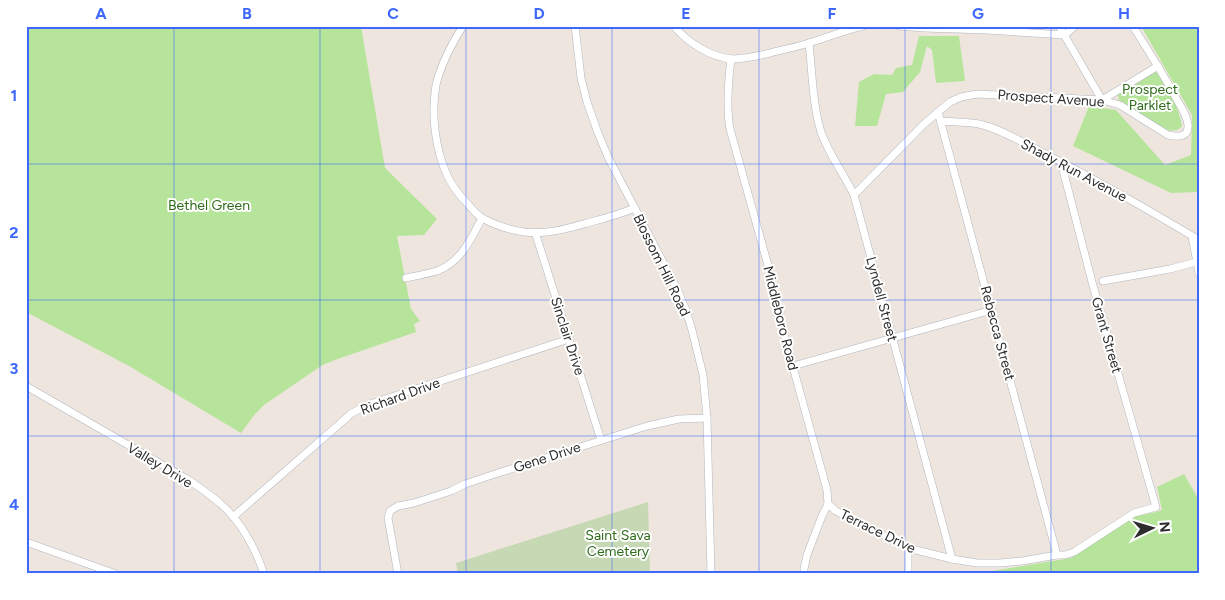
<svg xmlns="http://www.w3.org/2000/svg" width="1225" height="600" font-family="Figtree,sans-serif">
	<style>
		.green { fill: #b7e49b }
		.cemetery { fill: #c7d8b5 }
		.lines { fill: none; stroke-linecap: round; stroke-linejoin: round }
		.minor-casing { stroke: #b2b5bf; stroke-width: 8 }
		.minor { stroke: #fff; stroke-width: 7 }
		.grid { fill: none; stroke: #3d68fb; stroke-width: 1; stroke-opacity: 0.55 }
		.labels { text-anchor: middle; stroke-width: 4; stroke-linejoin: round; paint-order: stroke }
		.park-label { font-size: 14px; fill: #2e6b1a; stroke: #fff }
		.street-label { font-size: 14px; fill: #2c2c2c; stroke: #fff }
		.neatline { fill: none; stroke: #3d68fb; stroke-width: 2 }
		.grid-label { font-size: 16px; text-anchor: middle; font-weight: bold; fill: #3d68fb }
	</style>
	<rect width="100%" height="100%" fill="#eee6de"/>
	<!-- green -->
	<g class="green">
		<path d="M26,26H361L385,168L437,219L424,235L397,236L411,309L420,321L414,324L416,332L332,361L321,366L264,405L255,414L241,433L129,366L26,312Z"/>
		<path d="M1141,26H1199V192L1171,193L1073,146L1089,106L1116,110L1165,165L1191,155L1192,115Z"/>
		<path d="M919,36H959L965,81L936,83L932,50L927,46L920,72L903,92L886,94L877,126H855L859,82L874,74L892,75L896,68L912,65Z"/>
		<path d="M1156,71C1166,88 1179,106 1182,126C1178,131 1174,131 1167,130L1119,101L1118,94Z"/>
		<path d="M1184,474L1199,500V574H974L1071,558L1129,519C1140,514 1151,514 1162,510L1157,487Z"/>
	</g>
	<!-- cemetery -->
	<path class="cemetery" d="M648,502L650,574H458L456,563Z"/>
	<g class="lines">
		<!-- minor casing -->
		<g class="minor-casing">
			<g id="minor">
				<path d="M463,26C451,45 441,64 436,85C431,114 435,148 447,175C452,186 459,195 467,203C471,208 478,216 484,219C495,225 511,230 524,232C547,235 569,228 591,222C606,218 620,214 635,208"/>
				<path d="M575,26L581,78L587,102L598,133L608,157L677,289L686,310L692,330L703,375L707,418L711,574"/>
				<path d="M674,26C687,42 711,58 733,59C746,59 758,56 770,53C784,49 798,47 812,42C829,37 845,30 863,26"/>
				<path d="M899,26L924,28L986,30L1065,35L1075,26"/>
				<path d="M1059,26L1102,100L1158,66"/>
				<path d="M809,43C812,71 813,107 821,132C829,155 844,174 854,195L952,559"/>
				<path d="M731,59C728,83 726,106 730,129L769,269L777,309L827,490L828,504L822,516L807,555L804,569V574"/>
				<path d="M938,112L1057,555"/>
				<path d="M941,121C953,122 966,122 979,124C1001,129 1021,142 1042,152C1095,179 1147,209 1199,240"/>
				<path d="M854,195L923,125L938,112L950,102L961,97L977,94L1102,100L1120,105L1168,135C1177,137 1189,138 1188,125C1187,116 1182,108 1177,100C1164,75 1148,51 1133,26"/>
				<path d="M535,232L601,440"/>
				<path d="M1192,236L1199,273"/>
				<path d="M406,278C416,276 427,274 437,271C461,262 471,239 482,218"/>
				<path d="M1103,281L1170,269L1196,262"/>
				<path d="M793,366L992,310"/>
				<path d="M26,386L187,479C199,487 211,495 222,505C241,522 256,549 264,574"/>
				<path d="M828,504L836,511L908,548L952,559L977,563H1000L1022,561L1057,555H1065L1074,552L1134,513L1156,507L1092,282L1061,162"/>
				<path d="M233,517L352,413L370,404L569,339"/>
				<path d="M26,542L116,574"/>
				<path d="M908,548V574"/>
				<path d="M398,574L388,518L390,511L398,506L414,503L451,491L465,484L495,474L647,426L679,419L707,418"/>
			</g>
		</g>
		<!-- minor -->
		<use href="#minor" class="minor"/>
	</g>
	<!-- grid -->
	<path class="grid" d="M174,26V574M320,26V574M466,26V574M612,26V574M759,26V574M905,26V574M1051,26V574M26,164H1199M26,300H1199M26,436H1199"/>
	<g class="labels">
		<!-- park labels -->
		<g class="park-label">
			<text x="1150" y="94">Prospect<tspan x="1150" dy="16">Parklet</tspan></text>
			<text x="209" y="210">Bethel Green</text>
			<text x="618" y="540">Saint Sava<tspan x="618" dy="16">Cemetery</tspan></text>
		</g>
		<!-- street labels -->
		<g class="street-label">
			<text transform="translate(1051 98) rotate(4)" y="5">Prospect Avenue</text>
			<text transform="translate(1074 170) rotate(28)" y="5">Shady Run Avenue</text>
			<text transform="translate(662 265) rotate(64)" y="5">Blossom Hill Road</text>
			<text transform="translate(882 299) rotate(75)" y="5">Lyndell Street</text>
			<text transform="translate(781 318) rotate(76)" y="5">Middleboro Road</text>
			<text transform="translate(998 333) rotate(75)" y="5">Rebecca Street</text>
			<text transform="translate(1107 335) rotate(74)" y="5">Grant Street</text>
			<text transform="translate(568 336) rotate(72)" y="5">Sinclair Drive</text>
			<text transform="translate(400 396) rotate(-20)" y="5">Richard Drive</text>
			<text transform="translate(547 457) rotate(-18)" y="5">Gene Drive</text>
			<text transform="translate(160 465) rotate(31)" y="5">Valley Drive</text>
			<text transform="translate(878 531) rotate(26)" y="5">Terrace Drive</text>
		</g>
	</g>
	<!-- border -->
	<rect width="1225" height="600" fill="none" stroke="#ffffff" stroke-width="55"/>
	<!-- north arrow -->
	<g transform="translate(1152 528) rotate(85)" stroke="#ffffff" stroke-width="4" paint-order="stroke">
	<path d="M0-4L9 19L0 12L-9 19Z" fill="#2c2c2c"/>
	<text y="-8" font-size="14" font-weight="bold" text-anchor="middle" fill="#2c2c2c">N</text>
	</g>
	<rect x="28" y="28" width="1170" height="544" class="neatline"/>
	<g class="grid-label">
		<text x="101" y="19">A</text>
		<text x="247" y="19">B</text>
		<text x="393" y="19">C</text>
		<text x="539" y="19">D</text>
		<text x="686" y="19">E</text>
		<text x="832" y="19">F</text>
		<text x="978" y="19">G</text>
		<text x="1124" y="19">H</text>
		<text x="14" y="101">1</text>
		<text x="14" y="238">2</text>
		<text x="14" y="374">3</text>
		<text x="14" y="510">4</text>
	</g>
</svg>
